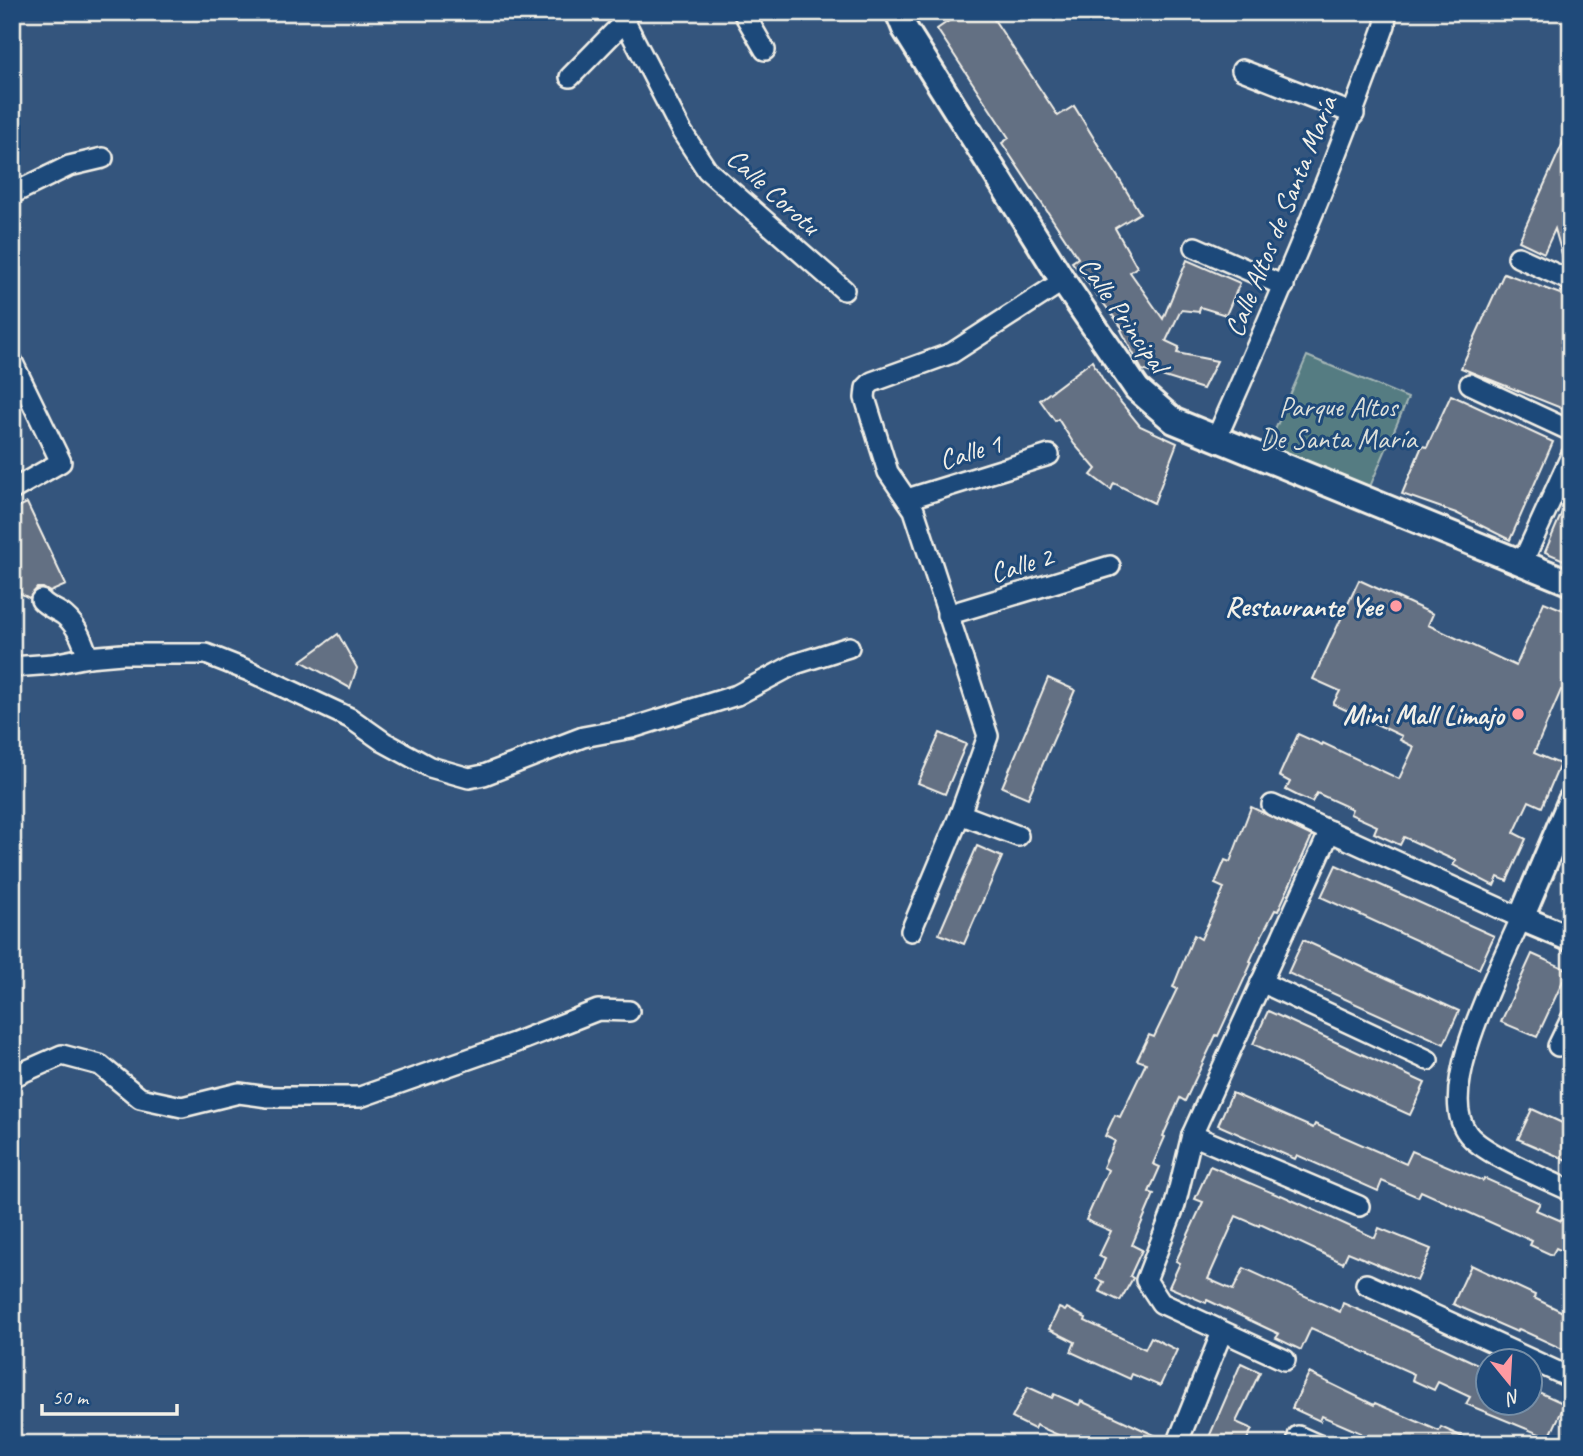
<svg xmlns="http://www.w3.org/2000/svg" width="1583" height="1456" font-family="Caveat,sans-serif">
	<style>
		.green { fill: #547b82; stroke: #a4b6b5; stroke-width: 2 }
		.building { fill: #646f83; stroke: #f4f1e8; stroke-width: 2 }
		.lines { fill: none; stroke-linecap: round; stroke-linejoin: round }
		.minor-casing { stroke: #f4f1e8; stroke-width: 24 }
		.tertiary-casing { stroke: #f4f1e8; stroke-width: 30 }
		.minor { stroke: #1f4a7a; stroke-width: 19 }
		.tertiary { stroke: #1f4a7a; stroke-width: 24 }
		.poi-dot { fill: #ff9aa2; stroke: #1f4a7a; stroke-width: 2.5 }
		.labels { text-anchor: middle; stroke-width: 6; stroke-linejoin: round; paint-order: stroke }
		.street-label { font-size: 28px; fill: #f4f1e8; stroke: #1f4a7a }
		.park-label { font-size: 28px; fill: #dcdfd9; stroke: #1f4a7a }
		.poi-label { font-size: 28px; font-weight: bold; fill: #f4f1e8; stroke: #1f4a7a; text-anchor: end }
	</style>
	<rect width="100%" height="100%" fill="#34557d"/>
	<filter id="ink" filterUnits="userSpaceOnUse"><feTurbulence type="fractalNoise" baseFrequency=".0143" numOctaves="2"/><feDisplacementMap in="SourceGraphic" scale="14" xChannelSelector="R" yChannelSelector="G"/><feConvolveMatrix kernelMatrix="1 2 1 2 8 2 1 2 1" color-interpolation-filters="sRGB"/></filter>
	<g filter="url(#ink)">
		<!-- green -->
		<path class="green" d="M1307,356L1408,398L1369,489L1268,446Z"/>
		<!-- building -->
		<g class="building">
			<path d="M962,12H989L1058,116L1074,106L1140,213L1115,228L1137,267L1130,272L1163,319L1187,260L1240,283L1226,315L1200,307L1199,312L1181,310L1166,341L1179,347L1177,353L1217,361L1203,389L1142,370L1121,330L1123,329L1072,262L1078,258L1002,143L1009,138L937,29Z"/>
			<path d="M1571,125V267L1565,265L1555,229L1544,253L1519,241Z"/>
			<path d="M1504,273L1560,294L1562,290L1571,293V412L1461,368Z"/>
			<path d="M1092,361L1105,383L1140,426L1177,443L1154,503L1114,483L1111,490L1091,475L1096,469L1074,444L1058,419L1055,421L1040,400Z"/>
			<path d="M1451,395L1553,442L1510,540L1456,513L1402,494L1422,446L1427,447Z"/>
			<path d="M1571,491V563L1545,552Z"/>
			<path d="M27,503L66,585L50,592L43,588H37L29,598L12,589V510Z"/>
			<path d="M1359,580L1433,614L1428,625L1516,666L1544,602L1571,613V694L1561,690L1534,753L1560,764L1542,807L1529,801L1514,833L1526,839L1507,881L1498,877L1494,886L1453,865L1456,861L1404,837L1400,845L1374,833L1377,826L1350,814L1352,809L1317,793L1312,802L1298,796L1286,790L1290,782L1279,776L1298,734L1322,745L1323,743L1399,779L1414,747L1400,740L1402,736L1333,704L1340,691L1313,679Z"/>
			<path d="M338,634L357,668L350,688L301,661Z"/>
			<path d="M1048,678L1075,690L1028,798L1002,787Z"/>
			<path d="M940,733L966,744L945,794L918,783Z"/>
			<path d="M1251,807L1312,836L1278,911L1275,910L1262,935L1250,961L1252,962L1218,1036L1216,1035L1185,1101L1180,1098L1163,1136L1165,1137L1153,1164L1160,1167L1149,1192L1154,1194L1132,1245L1142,1250L1130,1276L1133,1278L1120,1301L1099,1291L1104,1282L1096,1279L1105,1259L1099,1256L1111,1231L1086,1220L1108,1170L1103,1167L1115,1141L1105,1136L1115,1115L1120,1117L1146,1063L1137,1060L1149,1035L1154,1037L1177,989L1173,987L1194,935L1201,939L1224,888L1215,884L1225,860L1230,862Z"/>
			<path d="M977,846L1002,857L964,944L939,934Z"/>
			<path d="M1336,865L1494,936L1479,969L1321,897Z"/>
			<path d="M1303,940L1459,1011L1444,1044L1288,973Z"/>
			<path d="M1532,954L1568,970L1537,1037L1501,1022Z"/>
			<path d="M1268,1011L1425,1083L1410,1115L1253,1044Z"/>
			<path d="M1232,1093L1313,1128L1315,1124L1406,1164L1412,1151L1483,1181L1484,1178L1540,1203L1536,1210L1571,1225V1255L1556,1248L1552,1255L1530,1245L1532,1241L1421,1191L1418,1197L1382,1181L1378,1191L1297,1155L1295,1159L1218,1125Z"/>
			<path d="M1532,1109L1571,1127V1162L1518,1139Z"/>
			<path d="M1210,1166L1280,1196L1281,1195L1375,1238L1379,1228L1431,1249L1417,1281L1348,1252L1343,1263L1260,1224L1259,1226L1236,1216L1208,1279L1233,1290L1244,1268L1340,1312L1343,1303L1396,1326L1488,1369V1404H1530V1388L1565,1404L1549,1438L1466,1404L1470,1397L1438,1382L1434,1390L1412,1380L1414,1374L1311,1328L1301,1350L1276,1338L1279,1334L1207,1300L1206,1303L1169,1287L1180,1263L1176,1261L1203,1202L1195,1199Z"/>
			<path d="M1471,1265L1535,1295L1534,1298L1571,1316V1353L1519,1329L1517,1332L1453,1304Z"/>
			<path d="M1059,1308L1065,1311L1067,1308L1086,1318L1085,1321L1145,1349L1151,1337L1177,1350L1160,1386L1132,1374L1130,1379L1071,1352L1075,1342L1049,1329Z"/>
			<path d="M1241,1363L1260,1372L1236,1422L1252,1429L1245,1444H1206Z"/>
			<path d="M1309,1373L1374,1405L1375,1403L1439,1431L1441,1427L1478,1444H1356L1361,1433L1322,1416L1320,1421L1292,1408Z"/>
			<path d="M1028,1387L1052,1398L1054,1394L1079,1405L1081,1401L1165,1440V1444H1078L1036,1425L1034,1429L1012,1418Z"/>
		</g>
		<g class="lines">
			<!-- minor casing -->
			<g class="minor-casing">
				<g id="minor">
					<path d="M620,12L682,132L707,170L844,290"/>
					<path d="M743,12L765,50"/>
					<path d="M1242,70L1354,114"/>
					<path d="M570,77L625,21"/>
					<path d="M12,194L69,166L103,158"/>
					<path d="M1195,247L1284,286"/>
					<path d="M1518,257L1571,281"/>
					<path d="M12,361L61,462L12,490"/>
					<path d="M1470,384L1571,431"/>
					<path d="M1216,439C1277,302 1335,166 1385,25L1386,12"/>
					<path d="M907,499L1049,455"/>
					<path d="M1523,561L1571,456"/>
					<path d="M41,600C48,608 58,610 65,616C78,627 83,642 88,657"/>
					<path d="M947,615L1110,566"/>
					<path d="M12,667L53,664L88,657L122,654H206L249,671L350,718L384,742L430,767L469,778L484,775L583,737L632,728L737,695L795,664L849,647"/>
					<path d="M1272,805L1521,918C1502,964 1433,1091 1468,1134C1483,1154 1546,1179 1571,1191"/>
					<path d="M960,814L1018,836"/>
					<path d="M911,931L960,814L988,736L914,510L888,472L865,398L866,388L872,382L952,353L1063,281"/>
					<path d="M1261,982L1428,1060"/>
					<path d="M1558,1046L1571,1019"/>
					<path d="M12,1077L62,1055L100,1065L140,1098L182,1107L239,1093L268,1097H360L514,1043L598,1010L629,1011"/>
					<path d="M1192,1135L1359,1206"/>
					<path d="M1366,1284L1571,1378"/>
					<path d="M1285,1360L1161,1303L1146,1280L1175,1205L1192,1135L1330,831"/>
					<path d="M1298,1436L1316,1444"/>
					<path d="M1177,1444L1222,1332"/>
					<path d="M1571,1444V1443"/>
				</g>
			</g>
			<!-- tertiary casing -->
			<g class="tertiary-casing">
				<g id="tertiary">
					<path d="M898,12L905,29L1063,281L1137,389L1174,421L1571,583"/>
					<path d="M1571,800L1521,918L1571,939"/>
				</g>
			</g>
			<!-- minor -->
			<use href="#minor" class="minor"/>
			<!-- tertiary -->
			<use href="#tertiary" class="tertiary"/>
		</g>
	</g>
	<!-- markers -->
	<g class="poi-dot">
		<circle cx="1396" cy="606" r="7"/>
		<circle cx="1518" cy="714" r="7"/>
	</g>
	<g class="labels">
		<!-- street labels -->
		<g class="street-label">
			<text transform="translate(774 191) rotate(42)" y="10">Calle Corotu</text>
			<text transform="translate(1280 216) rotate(-68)" y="10">Calle Altos de Santa María</text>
			<text transform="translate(1124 314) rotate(55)" y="10">Calle Principal</text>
			<text transform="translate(970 451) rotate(-17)" y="10">Calle 1</text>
			<text transform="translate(1021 564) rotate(-17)" y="10">Calle 2</text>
		</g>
		<!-- park labels -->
		<g class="park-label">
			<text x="1338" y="416">Parque Altos<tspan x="1338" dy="32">De Santa María</tspan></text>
		</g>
		<!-- poi labels -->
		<g class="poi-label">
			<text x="1382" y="616">Restaurante Yee</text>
			<text x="1504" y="724">Mini Mall Limajo</text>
		</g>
	</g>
	<!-- margin -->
	<rect width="1583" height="1456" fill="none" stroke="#1f4a7a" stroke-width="42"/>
	<rect x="21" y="21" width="1541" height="1414" fill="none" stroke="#f4f1e8" stroke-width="2.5" filter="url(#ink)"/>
	<!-- north arrow -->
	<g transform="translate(1509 1382) rotate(162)"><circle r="33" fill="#1f4a7a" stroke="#748da6" stroke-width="2"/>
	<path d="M0-5L12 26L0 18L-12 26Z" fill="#ff9aa2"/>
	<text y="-10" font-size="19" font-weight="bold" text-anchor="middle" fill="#f4f1e8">N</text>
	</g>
	<!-- scale -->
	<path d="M42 1404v10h135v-10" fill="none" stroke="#f4f1e8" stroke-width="3.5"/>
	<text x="52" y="1404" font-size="21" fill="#f4f1e8" stroke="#1f4a7a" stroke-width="5" paint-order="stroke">50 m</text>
</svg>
